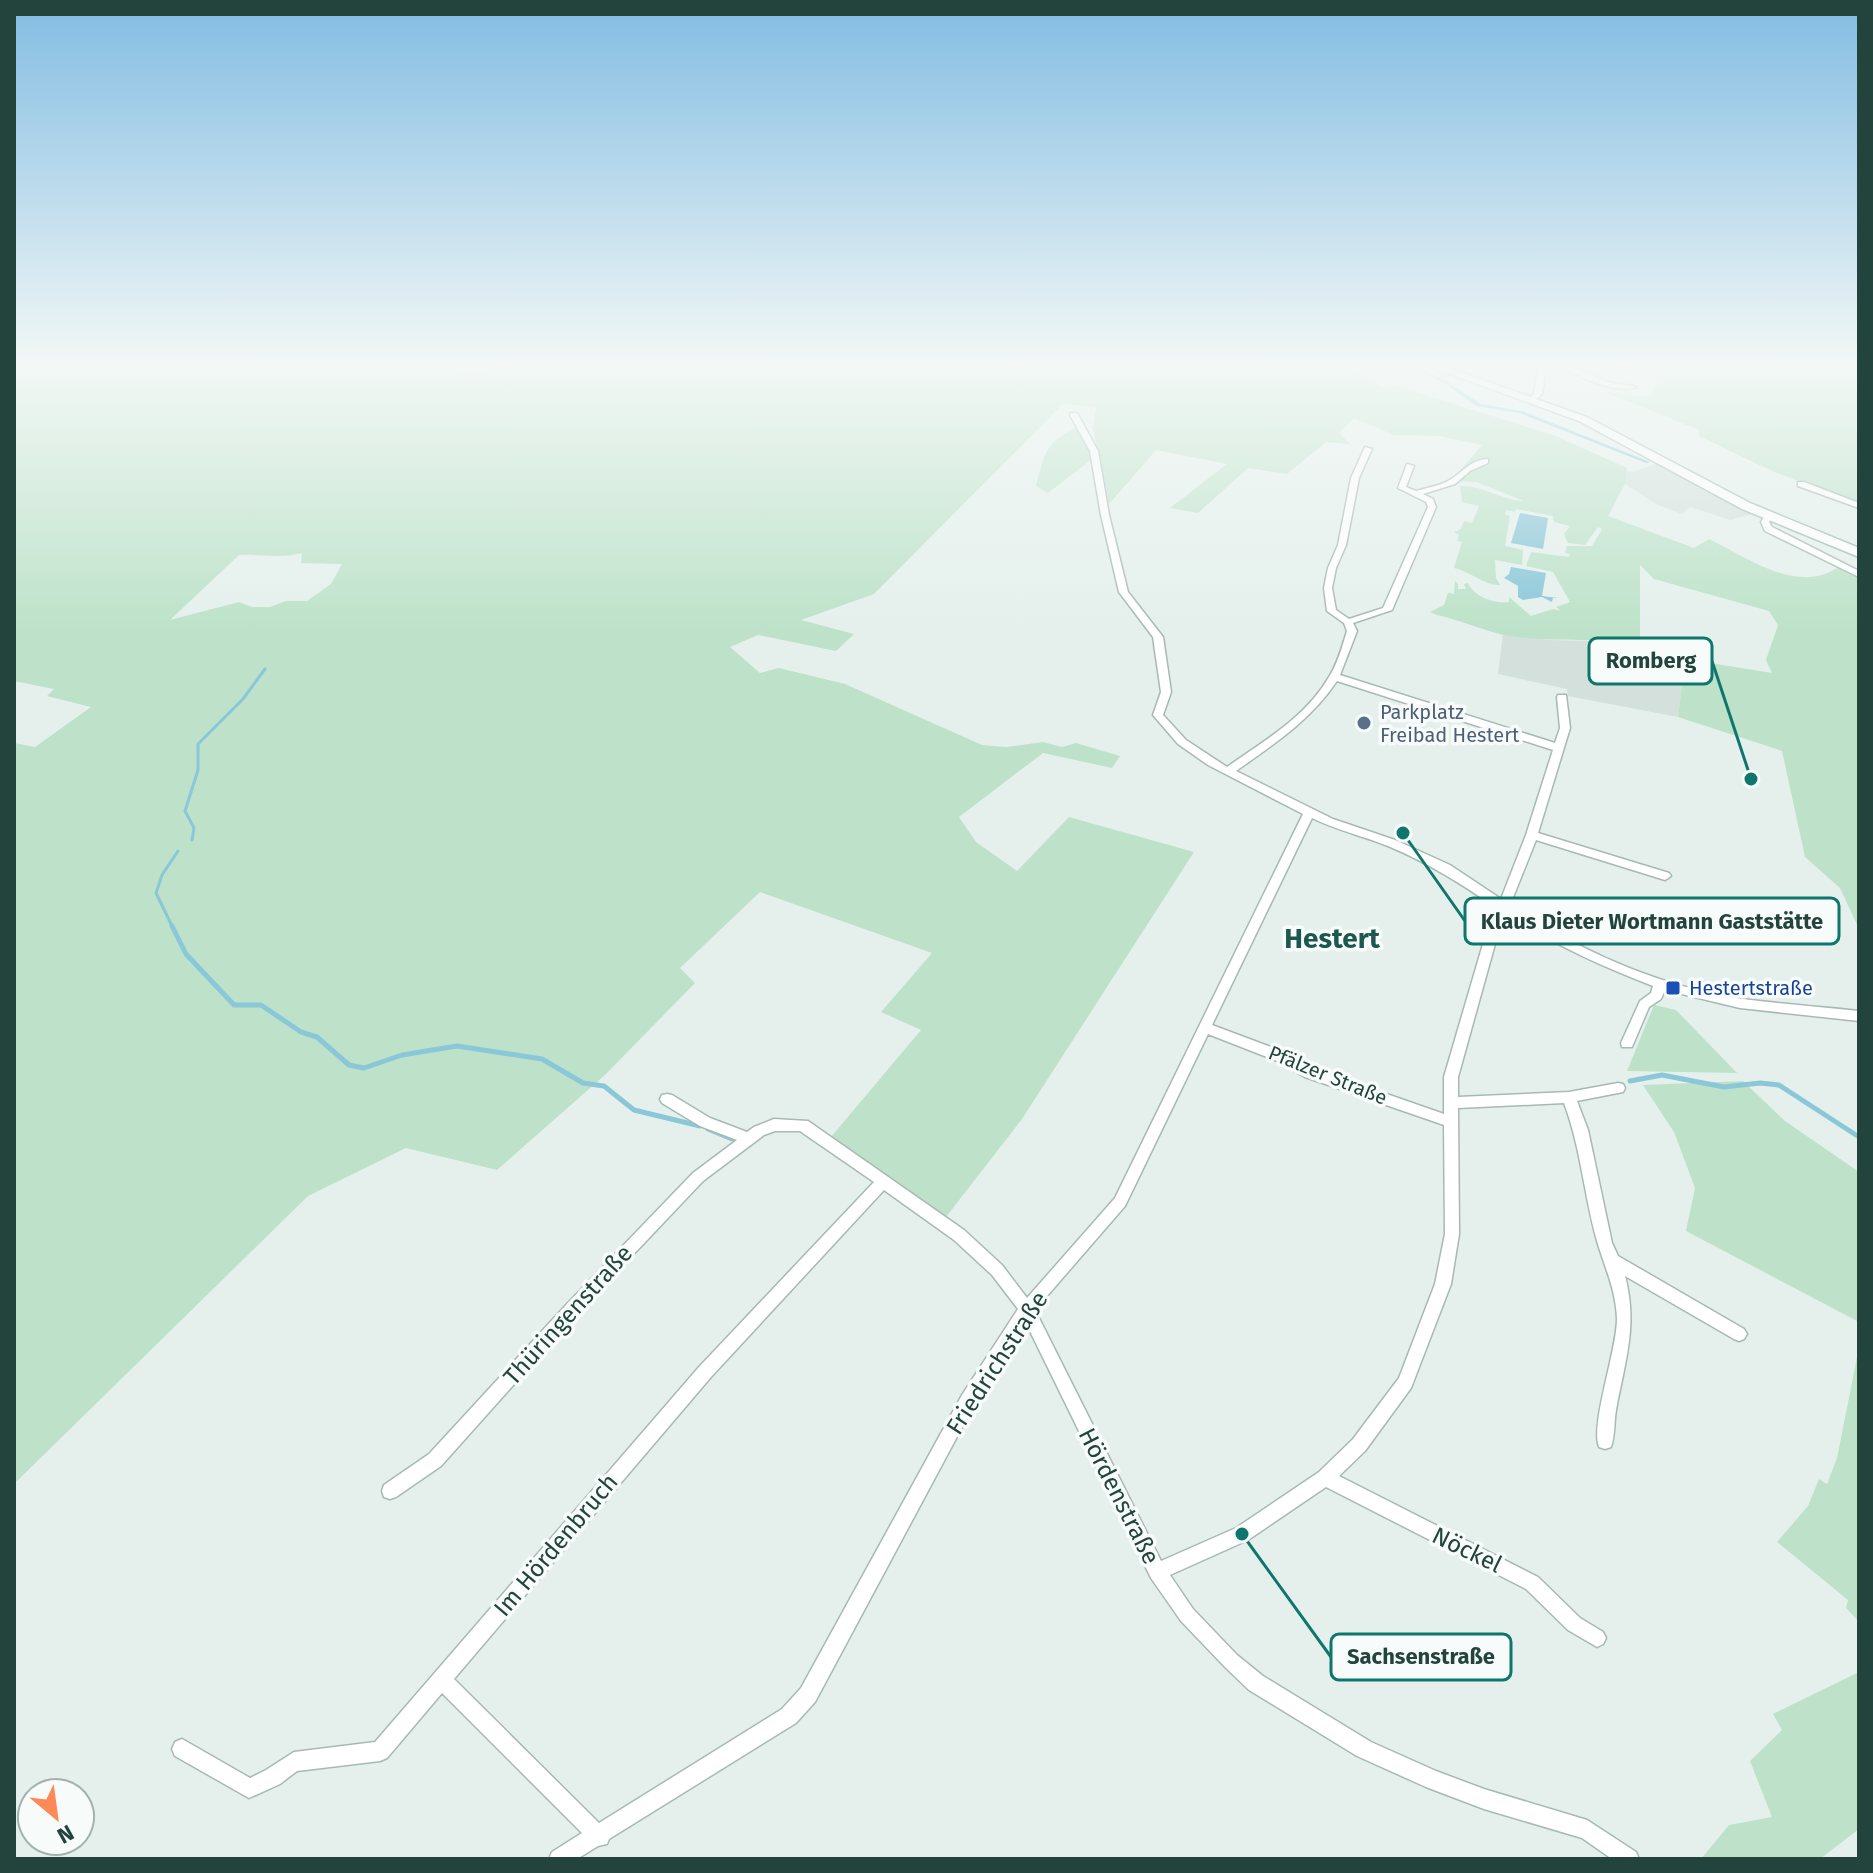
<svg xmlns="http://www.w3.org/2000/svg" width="1873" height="1873" font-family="'Fira Sans',sans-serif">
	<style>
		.built { fill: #d3e0db }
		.green { fill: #bde2c9; fill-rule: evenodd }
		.water { fill: #8ac7d8 }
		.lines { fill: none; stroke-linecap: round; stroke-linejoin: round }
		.stream-far1 { stroke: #8ac7d8; stroke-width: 3 }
		.stream { stroke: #8ac7d8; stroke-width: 5 }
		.minor-casing { stroke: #a7b9b4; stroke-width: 3 }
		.secondary-casing { stroke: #a3bcb5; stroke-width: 3 }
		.minor { fill: #fff; fill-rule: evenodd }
		.secondary { fill: #fff; fill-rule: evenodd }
		.service-dot { fill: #5c6f8a; stroke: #f7fbf9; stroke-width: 3 }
		.transit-dot { fill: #1a4fb4; stroke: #f7fbf9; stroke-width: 3 }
		.labels { text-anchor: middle; stroke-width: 7; stroke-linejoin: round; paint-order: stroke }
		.service-label { font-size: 20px; fill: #4e5e75; stroke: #f7fbf9; text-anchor: start }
		.transit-label { font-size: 20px; fill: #164399; stroke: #f7fbf9; text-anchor: start }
		.street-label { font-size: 20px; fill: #22443d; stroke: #f7fbf9 }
		.near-street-label { font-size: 24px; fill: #22443d; stroke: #f7fbf9 }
		.district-label { font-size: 28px; font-weight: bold; fill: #1c584d; stroke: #f7fbf9 }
		.leader { fill: none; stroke: #0f766e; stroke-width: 3 }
		.callout-dot { fill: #0f766e; stroke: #f7fbf9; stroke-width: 3 }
		.callout { fill: #f7fbf9; stroke: #0f766e; stroke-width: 3 }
		.callout-label { font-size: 22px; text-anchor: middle; font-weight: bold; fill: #22443d }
	</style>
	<rect width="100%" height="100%" fill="#e5f0ec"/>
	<!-- built -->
	<g class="built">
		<path d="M1662,462L1756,513L1730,520L1690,507L1682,514L1656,504L1625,484L1627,471L1632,472Z"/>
		<path d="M1503,634L1548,640L1639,642L1685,659L1678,717L1568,696L1567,689L1498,674Z"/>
	</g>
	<!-- green -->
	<g class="green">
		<path d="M14,367H444L482,373L489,367H1345L1387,389L1397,386L1556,436L1627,468L1625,484L1608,516L1694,548L1709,539C1748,558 1799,596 1840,566L1859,576V929L1840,888L1805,857L1782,751L1678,717L1685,659L1772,673L1766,660L1778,625L1769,611L1654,579L1640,565V641L1638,642C1593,638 1548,643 1504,635C1482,630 1460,620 1437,615L1430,612L1444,605L1448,593L1454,594L1455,581L1458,584V589H1466L1464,584L1468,583C1473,596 1494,604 1509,602V597L1531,616L1553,609L1561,611L1556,607L1570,602L1553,572L1526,566L1531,552L1569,557L1570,554L1565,553L1567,546H1592L1602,529L1598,527L1585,545L1568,543L1564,534L1570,526L1554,522L1553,516L1516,509L1515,512L1506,510L1505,514L1510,516L1505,546L1523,550L1522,565L1495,560L1496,578L1500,585C1485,586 1470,571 1454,568L1462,542L1457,541L1459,535L1454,532L1461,529L1464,521L1472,523L1479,506L1462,502L1460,486C1483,485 1501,500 1524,501L1476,482L1451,481L1482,445L1439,436L1394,435L1354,418L1339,433L1350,444L1326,442L1287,474L1248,468L1198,513L1170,508L1227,464L1156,450L1109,504L1093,429L1096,407L1063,404L874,594L801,620L854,634L836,651L758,635L730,647L760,673L779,668L845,684L982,745L1006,747L1043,742L1062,747L1076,743L1120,756L1112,768L1043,753L959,817L976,842L1017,871L1069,817L1194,852L1022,1119L946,1217L831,1137L921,1030L881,1012L932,953L760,892L680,968L695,983L605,1075L497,1170L406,1148L308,1196L14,1484V743L35,747L91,707L47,696L54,689L14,681ZM302,553L301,563L342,564L331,584L307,601H286L270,607H252L239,602L170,620L239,555C263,554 278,559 302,553Z"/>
		<path d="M1636,367H1859V504L1772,471L1699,436V430L1605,392L1651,397L1659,381Z"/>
		<path d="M1078,426L1092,459L1048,493L1036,486C1045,452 1045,443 1078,426Z"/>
		<path d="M1654,1005L1676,1010L1737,1073L1627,1071Z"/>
		<path d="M1743,1081L1785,1121L1859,1172V1322L1686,1231L1695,1188L1674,1132L1643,1085Z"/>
		<path d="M1859,1347V1622L1846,1608L1848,1600L1777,1542L1808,1506L1819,1479L1827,1484L1837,1458Z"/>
		<path d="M1859,1672V1829L1820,1859H1701L1729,1825L1772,1817L1750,1761L1782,1730L1773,1714Z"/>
	</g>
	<!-- water -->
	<g class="water">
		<path d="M1410,367H1417L1446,381L1481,404L1522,411L1650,462L1646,463L1519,413L1476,406L1444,383Z"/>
		<path d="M1520,513L1548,518L1543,549L1511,543Z"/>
		<path d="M1511,567L1546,573L1542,596L1558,598H1553L1552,602L1542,597L1523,600L1518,597V586L1504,578L1509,574Z"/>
	</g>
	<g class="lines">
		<!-- stream-far1 -->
		<g class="stream-far1">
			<path d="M192,840L194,828L185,811L198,770V744L243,699L265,669"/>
			<path d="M173,928L156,893L162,875L178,851"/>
		</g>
		<!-- stream -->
		<g class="stream">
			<path d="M172,926L186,954L234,1005H261L301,1032L317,1037L349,1065L364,1068L402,1055L457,1046L542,1059L583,1083L604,1086L634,1110L700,1126"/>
			<path d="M1630,1081L1662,1075L1724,1087L1760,1083L1779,1085L1859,1137"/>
			<path d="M708,1129L732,1139"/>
		</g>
		<!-- minor casing -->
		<g class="minor-casing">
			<g id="minor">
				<path d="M1538,367H1546L1542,394L1532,402L1528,400L1534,393Z"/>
				<path d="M1563,367C1579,367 1593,377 1609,382C1618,385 1627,384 1636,387C1615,394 1581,378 1563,367Z"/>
				<path d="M1071,413H1077L1098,451L1109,515L1128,592L1163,637L1171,692L1163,715L1186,740L1227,767C1264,741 1306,717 1329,677C1338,663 1342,647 1347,631L1344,623L1327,611L1324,588L1328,568L1338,545L1351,478L1365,447L1372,449L1359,478L1346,545L1336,568L1332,588L1336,610L1349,619L1383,608L1428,507L1426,502L1398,488L1407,464L1414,466L1406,487L1416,491C1426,488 1439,486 1448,481C1463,473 1469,460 1488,459V463L1470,471L1455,484L1423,494L1433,499L1436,507L1392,610L1353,623L1357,631L1340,675L1555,743L1560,728L1557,697L1558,695H1566L1570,728L1538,833L1669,873L1671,876L1665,880L1536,840L1510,905C1580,951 1660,987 1743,999C1781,1004 1820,1007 1859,1011V1021L1740,1008L1665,990L1661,999L1649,1007L1632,1047H1622L1621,1043L1640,1001L1651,993L1653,986C1603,967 1552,944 1507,914L1495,944L1458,1077V1097L1569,1092L1618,1083L1623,1084L1625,1088L1623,1092L1577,1101L1588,1130L1612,1243L1618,1256L1744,1329L1747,1334L1744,1339L1739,1341L1734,1339L1625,1276C1638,1326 1625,1361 1616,1410C1614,1422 1615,1436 1611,1447L1605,1449L1599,1447C1590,1425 1617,1350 1617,1319C1616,1290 1605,1268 1597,1241C1584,1195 1581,1148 1564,1103L1458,1108L1459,1234L1451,1284L1411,1388L1365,1451L1339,1476L1538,1577L1580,1618L1603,1632L1606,1638L1603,1644L1597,1647L1568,1630L1526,1589L1326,1487L1248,1540L1170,1575L1193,1609L1237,1655L1263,1676L1371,1742L1436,1771L1484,1789L1587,1820L1636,1852L1639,1859H1612L1582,1838L1484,1809L1426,1787L1357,1756L1249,1690L1225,1667L1181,1621L1151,1578L1026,1323L974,1405L815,1702L796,1723L609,1839L607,1844L598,1846L577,1859H549L552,1852L582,1833L442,1693L387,1758L380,1761L297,1771L280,1784L249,1798L175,1756L172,1749L175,1742L182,1739L250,1778L266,1770L294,1752L375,1742L699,1367L874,1182L800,1131H775L764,1135L703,1181L576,1315L441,1466L396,1497L390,1499L384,1497L382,1491L384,1485L429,1454L566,1305L693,1173L737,1140L700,1126L662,1103L660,1099L662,1095L667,1094L672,1095L710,1118L747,1132L754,1127L774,1119L808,1121L964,1230L1002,1265L1027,1298L1115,1198L1303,814L1208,765L1178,744L1153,715L1161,692L1153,637L1119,592L1101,515L1090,451L1070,415ZM1337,681L1553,750L1526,835L1501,899L1450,865L1395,840L1333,819L1236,771C1274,744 1311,720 1337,681ZM1312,818C1336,830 1363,836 1388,846C1429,863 1461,884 1497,908L1483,944L1444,1077V1114L1315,1069L1287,1053L1212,1025ZM1208,1034L1277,1061L1305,1077L1444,1125L1445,1234L1435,1284L1399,1378L1353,1439L1319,1472L1236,1528L1161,1561L1035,1310L1125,1206ZM884,1190L954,1240L992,1275L1018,1309L962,1395L801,1688L782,1709L599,1823L454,1679L711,1377Z"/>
				<path d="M1798,482H1804L1859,503V508L1798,486Z"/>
				<path d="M1766,514L1773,516L1769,522L1772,527L1859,571V577L1765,531L1761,522Z"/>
			</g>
		</g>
		<!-- secondary casing -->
		<g class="secondary-casing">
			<path id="secondary" d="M1431,367H1446L1587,417L1750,503L1859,548V557L1742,509L1579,421Z"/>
		</g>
		<!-- minor -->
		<use href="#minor" class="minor"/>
		<!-- secondary -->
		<use href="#secondary" class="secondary"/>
	</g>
	<!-- sky -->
	<linearGradient id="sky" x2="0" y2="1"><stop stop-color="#82bce2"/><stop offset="0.58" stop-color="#f3f8f6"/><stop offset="1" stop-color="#f3f8f6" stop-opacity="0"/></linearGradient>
	<rect width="1873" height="629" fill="url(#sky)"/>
	<!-- markers -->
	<circle class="service-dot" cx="1364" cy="723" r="8"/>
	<rect class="transit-dot" x="1665" y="980" width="16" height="16" rx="4"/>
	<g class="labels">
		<!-- service labels -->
		<g class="service-label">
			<text x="1380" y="719">Parkplatz<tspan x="1380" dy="23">Freibad Hestert</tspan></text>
		</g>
		<!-- transit labels -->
		<g class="transit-label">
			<text x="1689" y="995">Hestertstraße</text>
		</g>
		<!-- street labels -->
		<g class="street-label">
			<text transform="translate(1328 1075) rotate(22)" y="7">Pfälzer Straße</text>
		</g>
		<!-- near-street labels -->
		<g class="near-street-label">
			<text transform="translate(568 1315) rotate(-48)" y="8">Thüringenstraße</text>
			<text transform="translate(997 1363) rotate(-57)" y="8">Friedrichstraße</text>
			<text transform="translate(1119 1496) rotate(63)" y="8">Hördenstraße</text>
			<text transform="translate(556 1545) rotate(-50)" y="8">Im Hördenbruch</text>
			<text transform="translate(1467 1550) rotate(26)" y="8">Nöckel</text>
		</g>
		<!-- district labels -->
		<g class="district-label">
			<text x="1332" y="948">Hestert</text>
		</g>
	</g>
	<!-- callouts -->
	<path class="leader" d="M1751 779L1712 661M1403 833L1465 921M1242 1534L1331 1657"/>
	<g class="callout-dot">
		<circle cx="1751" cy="779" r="8"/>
		<circle cx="1403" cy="833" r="8"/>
		<circle cx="1242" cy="1534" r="8"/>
	</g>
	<g class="callout">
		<rect x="1589" y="638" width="123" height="46" rx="8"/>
		<rect x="1465" y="898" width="374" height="46" rx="8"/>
		<rect x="1331" y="1634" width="180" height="46" rx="8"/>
	</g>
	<g class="callout-label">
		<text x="1651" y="668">Romberg</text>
		<text x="1652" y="929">Klaus Dieter Wortmann Gaststätte</text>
		<text x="1421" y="1664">Sachsenstraße</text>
	</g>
	<!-- border -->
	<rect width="1873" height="1873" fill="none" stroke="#22443d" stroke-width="32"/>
	<!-- north arrow -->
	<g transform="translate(56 1817) rotate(151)"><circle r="38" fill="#f7fbf9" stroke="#a2b2ae" stroke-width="2"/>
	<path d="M0-6L14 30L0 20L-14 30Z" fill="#fd8956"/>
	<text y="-12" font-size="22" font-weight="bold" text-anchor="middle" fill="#22443d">N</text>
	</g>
</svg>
